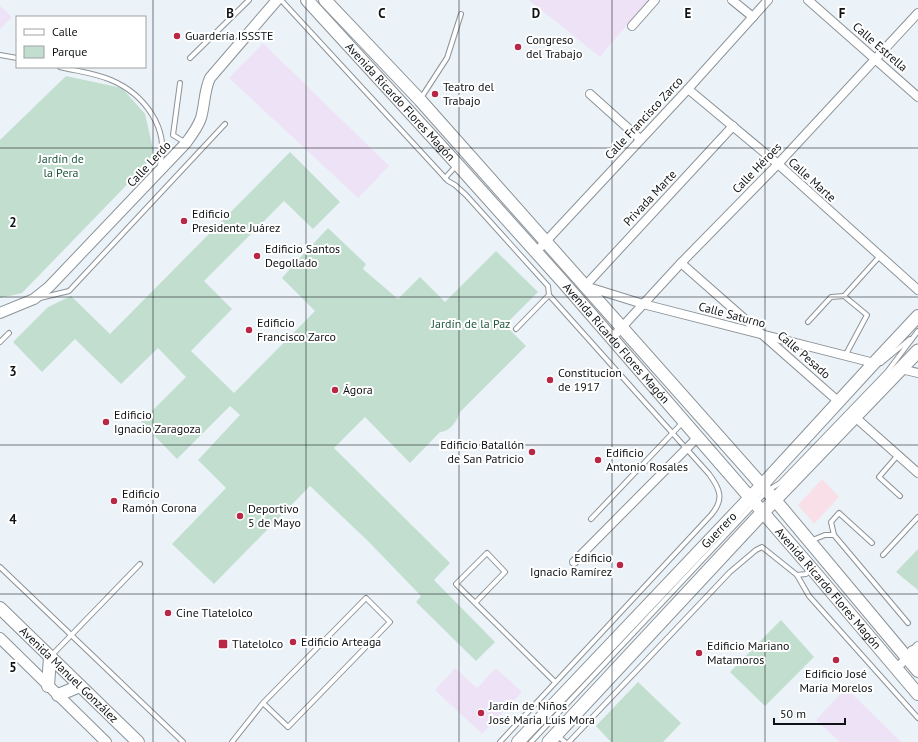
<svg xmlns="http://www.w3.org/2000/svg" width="918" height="742" font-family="'PT Sans',sans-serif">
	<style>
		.commercial { fill: #f9e0e8 }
		.education { fill: #eee2f7 }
		.green { fill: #c2decf }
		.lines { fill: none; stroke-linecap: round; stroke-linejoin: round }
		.service-casing { stroke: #8c9398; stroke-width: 6 }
		.minor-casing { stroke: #8c9398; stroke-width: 10 }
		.tertiary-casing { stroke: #8c9398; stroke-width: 12 }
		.secondary-casing { stroke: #8c9398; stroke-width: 14 }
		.primary-casing { stroke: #8c9398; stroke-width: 15 }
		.service { stroke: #fff; stroke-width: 4 }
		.minor { stroke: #fff; stroke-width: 8 }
		.tertiary { stroke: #fff; stroke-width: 10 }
		.secondary { stroke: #fff; stroke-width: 12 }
		.primary { stroke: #fff; stroke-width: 13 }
		.grid { fill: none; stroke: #101315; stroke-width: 1; stroke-opacity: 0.55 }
		.poi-dot { fill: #b92746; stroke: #fff; stroke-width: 1.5 }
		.labels { text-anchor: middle; stroke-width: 4; stroke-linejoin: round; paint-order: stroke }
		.poi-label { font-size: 12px; fill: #101315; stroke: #fff; text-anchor: start }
		.street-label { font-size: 12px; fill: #101315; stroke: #fff }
		.park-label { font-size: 12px; fill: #1e583f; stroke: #fff }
		.grid-label { font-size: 13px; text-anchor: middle; font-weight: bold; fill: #101315; stroke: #fff; stroke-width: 4; stroke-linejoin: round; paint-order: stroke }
	</style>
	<rect width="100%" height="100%" fill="#ebf3f9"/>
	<!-- commercial -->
	<path class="commercial" d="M822,479L839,497L814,524L798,505Z"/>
	<!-- education -->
	<g class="education">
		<path d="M529,0H648L600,57Z"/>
		<path d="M0,6L12,17L0,29Z"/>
		<path d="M263,43L389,166L358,198L229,78Z"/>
		<path d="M455,668L477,688L496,668L522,692L482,734L435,690Z"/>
		<path d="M846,688L901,742H840L816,720Z"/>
	</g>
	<!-- green -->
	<g class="green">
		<path d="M66,76L122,88L145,114L153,149L151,157L145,166L22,293L0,298V140Z"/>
		<path d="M290,152L340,202L313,229L284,201L204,281L232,309L191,351L234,393L315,311L282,278L296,262L328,228L366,264L363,269L398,299L420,277L445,302L496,251L538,292L505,325L526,346L460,412C457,421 450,432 440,432L410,463L365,417L334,448L450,563L434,580L495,642L476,661L416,602L421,596L368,541L310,486L214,584L172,544L226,488L198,460L240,415L230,406L177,459L141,422L186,377L158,348L121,384L75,339L42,372L13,342L48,307L71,296L110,334Z"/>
		<path d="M918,549V590L896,572Z"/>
		<path d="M781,620L814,657L765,706L730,672Z"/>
		<path d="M638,682L681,723L663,742H611L596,726Z"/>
	</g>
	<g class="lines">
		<!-- service casing -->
		<g class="service-casing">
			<g id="service">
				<path d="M281,0L448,181L455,185L466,195L548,286L549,295L709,474C721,490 724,500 711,515L500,742"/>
				<path d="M0,55L17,58"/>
				<path d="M190,58L249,0"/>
				<path d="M60,67C76,71 95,73 111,80C144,94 170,128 160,165"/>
				<path d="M180,83L173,135L186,143"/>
				<path d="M421,98L447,58L461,14"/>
				<path d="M445,178L456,166"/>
				<path d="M40,298L69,291L225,124"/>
				<path d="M808,322L831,297L844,296"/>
				<path d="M516,329L549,295"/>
				<path d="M0,342L9,333"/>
				<path d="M845,356L867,315L844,296L879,257"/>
				<path d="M881,363L910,339"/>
				<path d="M898,455L879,477L900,496"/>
				<path d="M591,519L683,422"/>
				<path d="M834,535L831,522L839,513L872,543"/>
				<path d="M810,541L825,535H834L908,623"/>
				<path d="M883,555L918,517"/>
				<path d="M0,567L183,742"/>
				<path d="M797,575L806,574L810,570"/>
				<path d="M475,603L505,572L487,553L456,584L555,682"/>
				<path d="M51,656L140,564"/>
				<path d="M558,736L565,742"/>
				<path d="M232,742L263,703L366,598L390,622L288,727L263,703"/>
				<path d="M531,742L767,491L780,483L887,372L918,331"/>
				<path d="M569,742L730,572L756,550L762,547L797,575L809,596L918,718"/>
			</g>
		</g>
		<!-- minor casing -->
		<g class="minor-casing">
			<g id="minor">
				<path d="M732,0L753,17"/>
				<path d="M808,0L918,97"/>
				<path d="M632,26L655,0"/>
				<path d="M688,89L778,164L918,290"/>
				<path d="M590,94L640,139"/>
				<path d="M733,126L585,286L643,304L874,363"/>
				<path d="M536,252L688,89L768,0"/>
				<path d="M681,263L839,402"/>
				<path d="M612,338L681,263L778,164L918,13"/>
				<path d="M901,369L918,373"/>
				<path d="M855,417L918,473"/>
				<path d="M574,562L698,437"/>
				<path d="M896,669L918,646"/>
			</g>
		</g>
		<!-- tertiary casing -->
		<g class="tertiary-casing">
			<g id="tertiary">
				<path d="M0,313L34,299L49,287L186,143C192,135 198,127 201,118C205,104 204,91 210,78L277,0"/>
				<path d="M0,638L106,742"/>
			</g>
		</g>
		<!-- secondary casing -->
		<g class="secondary-casing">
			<g id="secondary">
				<path id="s1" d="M307,0L458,165L563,282L812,569L918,694"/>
				<path d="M325,0L420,100L775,500L918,671"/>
				<path id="s2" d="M0,608L138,742"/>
				<path d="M913,652L918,657"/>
				<path d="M48,686L50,657"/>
				<path d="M58,695L80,686"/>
				<path id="s3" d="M518,742L762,485L874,363L918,316"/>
			</g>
		</g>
		<!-- primary casing -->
		<g class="primary-casing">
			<path id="primary" d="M549,742L763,512L918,351"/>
		</g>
		<!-- service -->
		<use href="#service" class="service"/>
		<!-- minor -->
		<use href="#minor" class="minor"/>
		<!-- tertiary -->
		<use href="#tertiary" class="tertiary"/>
		<!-- secondary -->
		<use href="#secondary" class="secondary"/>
		<!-- primary -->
		<use href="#primary" class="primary"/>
	</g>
	<!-- grid -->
	<path class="grid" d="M153,0V742M306,0V742M459,0V742M612,0V742M765,0V742M0,148H918M0,297H918M0,445H918M0,594H918"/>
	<!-- markers -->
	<g class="poi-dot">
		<circle cx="177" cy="36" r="4"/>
		<circle cx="518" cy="47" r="4"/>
		<circle cx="435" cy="94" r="4"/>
		<circle cx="184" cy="221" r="4"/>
		<circle cx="257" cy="256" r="4"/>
		<circle cx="249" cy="330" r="4"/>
		<circle cx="550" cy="380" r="4"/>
		<circle cx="335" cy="390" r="4"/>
		<circle cx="106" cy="422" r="4"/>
		<circle cx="532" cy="452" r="4"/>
		<circle cx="598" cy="460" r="4"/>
		<circle cx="114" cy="501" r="4"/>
		<circle cx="240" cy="516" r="4"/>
		<circle cx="620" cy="565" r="4"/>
		<circle cx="168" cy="613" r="4"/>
		<circle cx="293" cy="642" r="4"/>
		<rect x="218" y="639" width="10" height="10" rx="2"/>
		<circle cx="699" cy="653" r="4"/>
		<circle cx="836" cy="660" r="4"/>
		<circle cx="481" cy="713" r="4"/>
	</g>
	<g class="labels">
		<!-- poi labels -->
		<g class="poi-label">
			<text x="185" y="40">Guardería ISSSTE</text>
			<text x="526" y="44">Congreso<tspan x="526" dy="14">del Trabajo</tspan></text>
			<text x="443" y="91">Teatro del<tspan x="443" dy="14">Trabajo</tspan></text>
			<text x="192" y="218">Edificio<tspan x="192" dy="14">Presidente Juárez</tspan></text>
			<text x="265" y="253">Edificio Santos<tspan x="265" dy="14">Degollado</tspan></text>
			<text x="257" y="327">Edificio<tspan x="257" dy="14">Francisco Zarco</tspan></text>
			<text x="558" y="377">Constitucion<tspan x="558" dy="14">de 1917</tspan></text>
			<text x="343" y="394">Ágora</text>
			<text x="114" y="419">Edificio<tspan x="114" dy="14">Ignacio Zaragoza</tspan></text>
			<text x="524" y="449" text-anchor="end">Edificio Batallón<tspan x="524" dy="14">de San Patricio</tspan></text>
			<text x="606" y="457">Edificio<tspan x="606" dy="14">Antonio Rosales</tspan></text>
			<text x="122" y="498">Edificio<tspan x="122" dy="14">Ramón Corona</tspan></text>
			<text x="248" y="513">Deportivo<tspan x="248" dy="14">5 de Mayo</tspan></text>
			<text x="612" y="562" text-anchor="end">Edificio<tspan x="612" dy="14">Ignacio Ramírez</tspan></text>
			<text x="176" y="617">Cine Tlatelolco</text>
			<text x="301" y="646">Edificio Arteaga</text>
			<text x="232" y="648">Tlatelolco</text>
			<text x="707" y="650">Edificio Mariano<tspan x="707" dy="14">Matamoros</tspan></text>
			<text x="836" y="678" text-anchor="middle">Edificio José<tspan x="836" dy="14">María Morelos</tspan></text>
			<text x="489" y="710">Jardín de Niños<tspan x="489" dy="14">José Maria Luis Mora</tspan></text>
		</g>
		<!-- street labels -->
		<g class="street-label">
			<text transform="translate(880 47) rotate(41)" y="4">Calle Estrella</text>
			<text dy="4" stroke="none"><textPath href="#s1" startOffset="138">Avenida Ricardo Flores Magón</textPath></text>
			<text transform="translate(644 118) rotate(-47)" y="4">Calle Francisco Zarco</text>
			<text transform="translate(149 164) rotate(-47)" y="4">Calle Lerdo</text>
			<text transform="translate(757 168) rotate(-46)" y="4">Calle Héroes</text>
			<text transform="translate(812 180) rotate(42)" y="4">Calle Marte</text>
			<text transform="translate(650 198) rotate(-47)" y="4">Privada Marte</text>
			<text transform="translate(732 315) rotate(15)" y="4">Calle Saturno</text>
			<text dy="4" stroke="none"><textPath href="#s1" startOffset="462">Avenida Ricardo Flores Magón</textPath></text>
			<text transform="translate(804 355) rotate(41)" y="4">Calle Pesado</text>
			<text dy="4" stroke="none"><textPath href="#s3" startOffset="292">Guerrero</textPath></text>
			<text dy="4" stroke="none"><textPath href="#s1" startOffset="786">Avenida Ricardo Flores Magón</textPath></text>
			<text dy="4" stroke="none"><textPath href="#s2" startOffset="96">Avenida Manuel González</textPath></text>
		</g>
		<!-- park labels -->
		<g class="park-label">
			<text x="61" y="163">Jardín de<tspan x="61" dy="14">la Pera</tspan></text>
			<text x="471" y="328">Jardín de la Paz</text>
		</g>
	</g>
	<g class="grid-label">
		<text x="230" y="18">B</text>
		<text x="382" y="18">C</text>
		<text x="536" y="18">D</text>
		<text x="688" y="18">E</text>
		<text x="842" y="18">F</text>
		<text x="13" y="227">2</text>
		<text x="13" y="376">3</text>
		<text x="13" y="524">4</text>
		<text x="13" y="672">5</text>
	</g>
	<!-- legend -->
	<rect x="16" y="16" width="130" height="52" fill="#ffffff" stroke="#9fa1a1"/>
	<rect x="24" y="29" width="20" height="6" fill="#ffffff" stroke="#9fa1a1"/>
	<text x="52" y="36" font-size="12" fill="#101315">Calle</text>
	<rect x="24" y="46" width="20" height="12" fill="#c2decf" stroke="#9fa1a1"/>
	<text x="52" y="56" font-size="12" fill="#101315">Parque</text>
	<!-- scale -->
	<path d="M774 718v6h71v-6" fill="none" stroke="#101315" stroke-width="2"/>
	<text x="780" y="718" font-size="12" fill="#101315" stroke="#ffffff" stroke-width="3" paint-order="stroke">50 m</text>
</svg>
